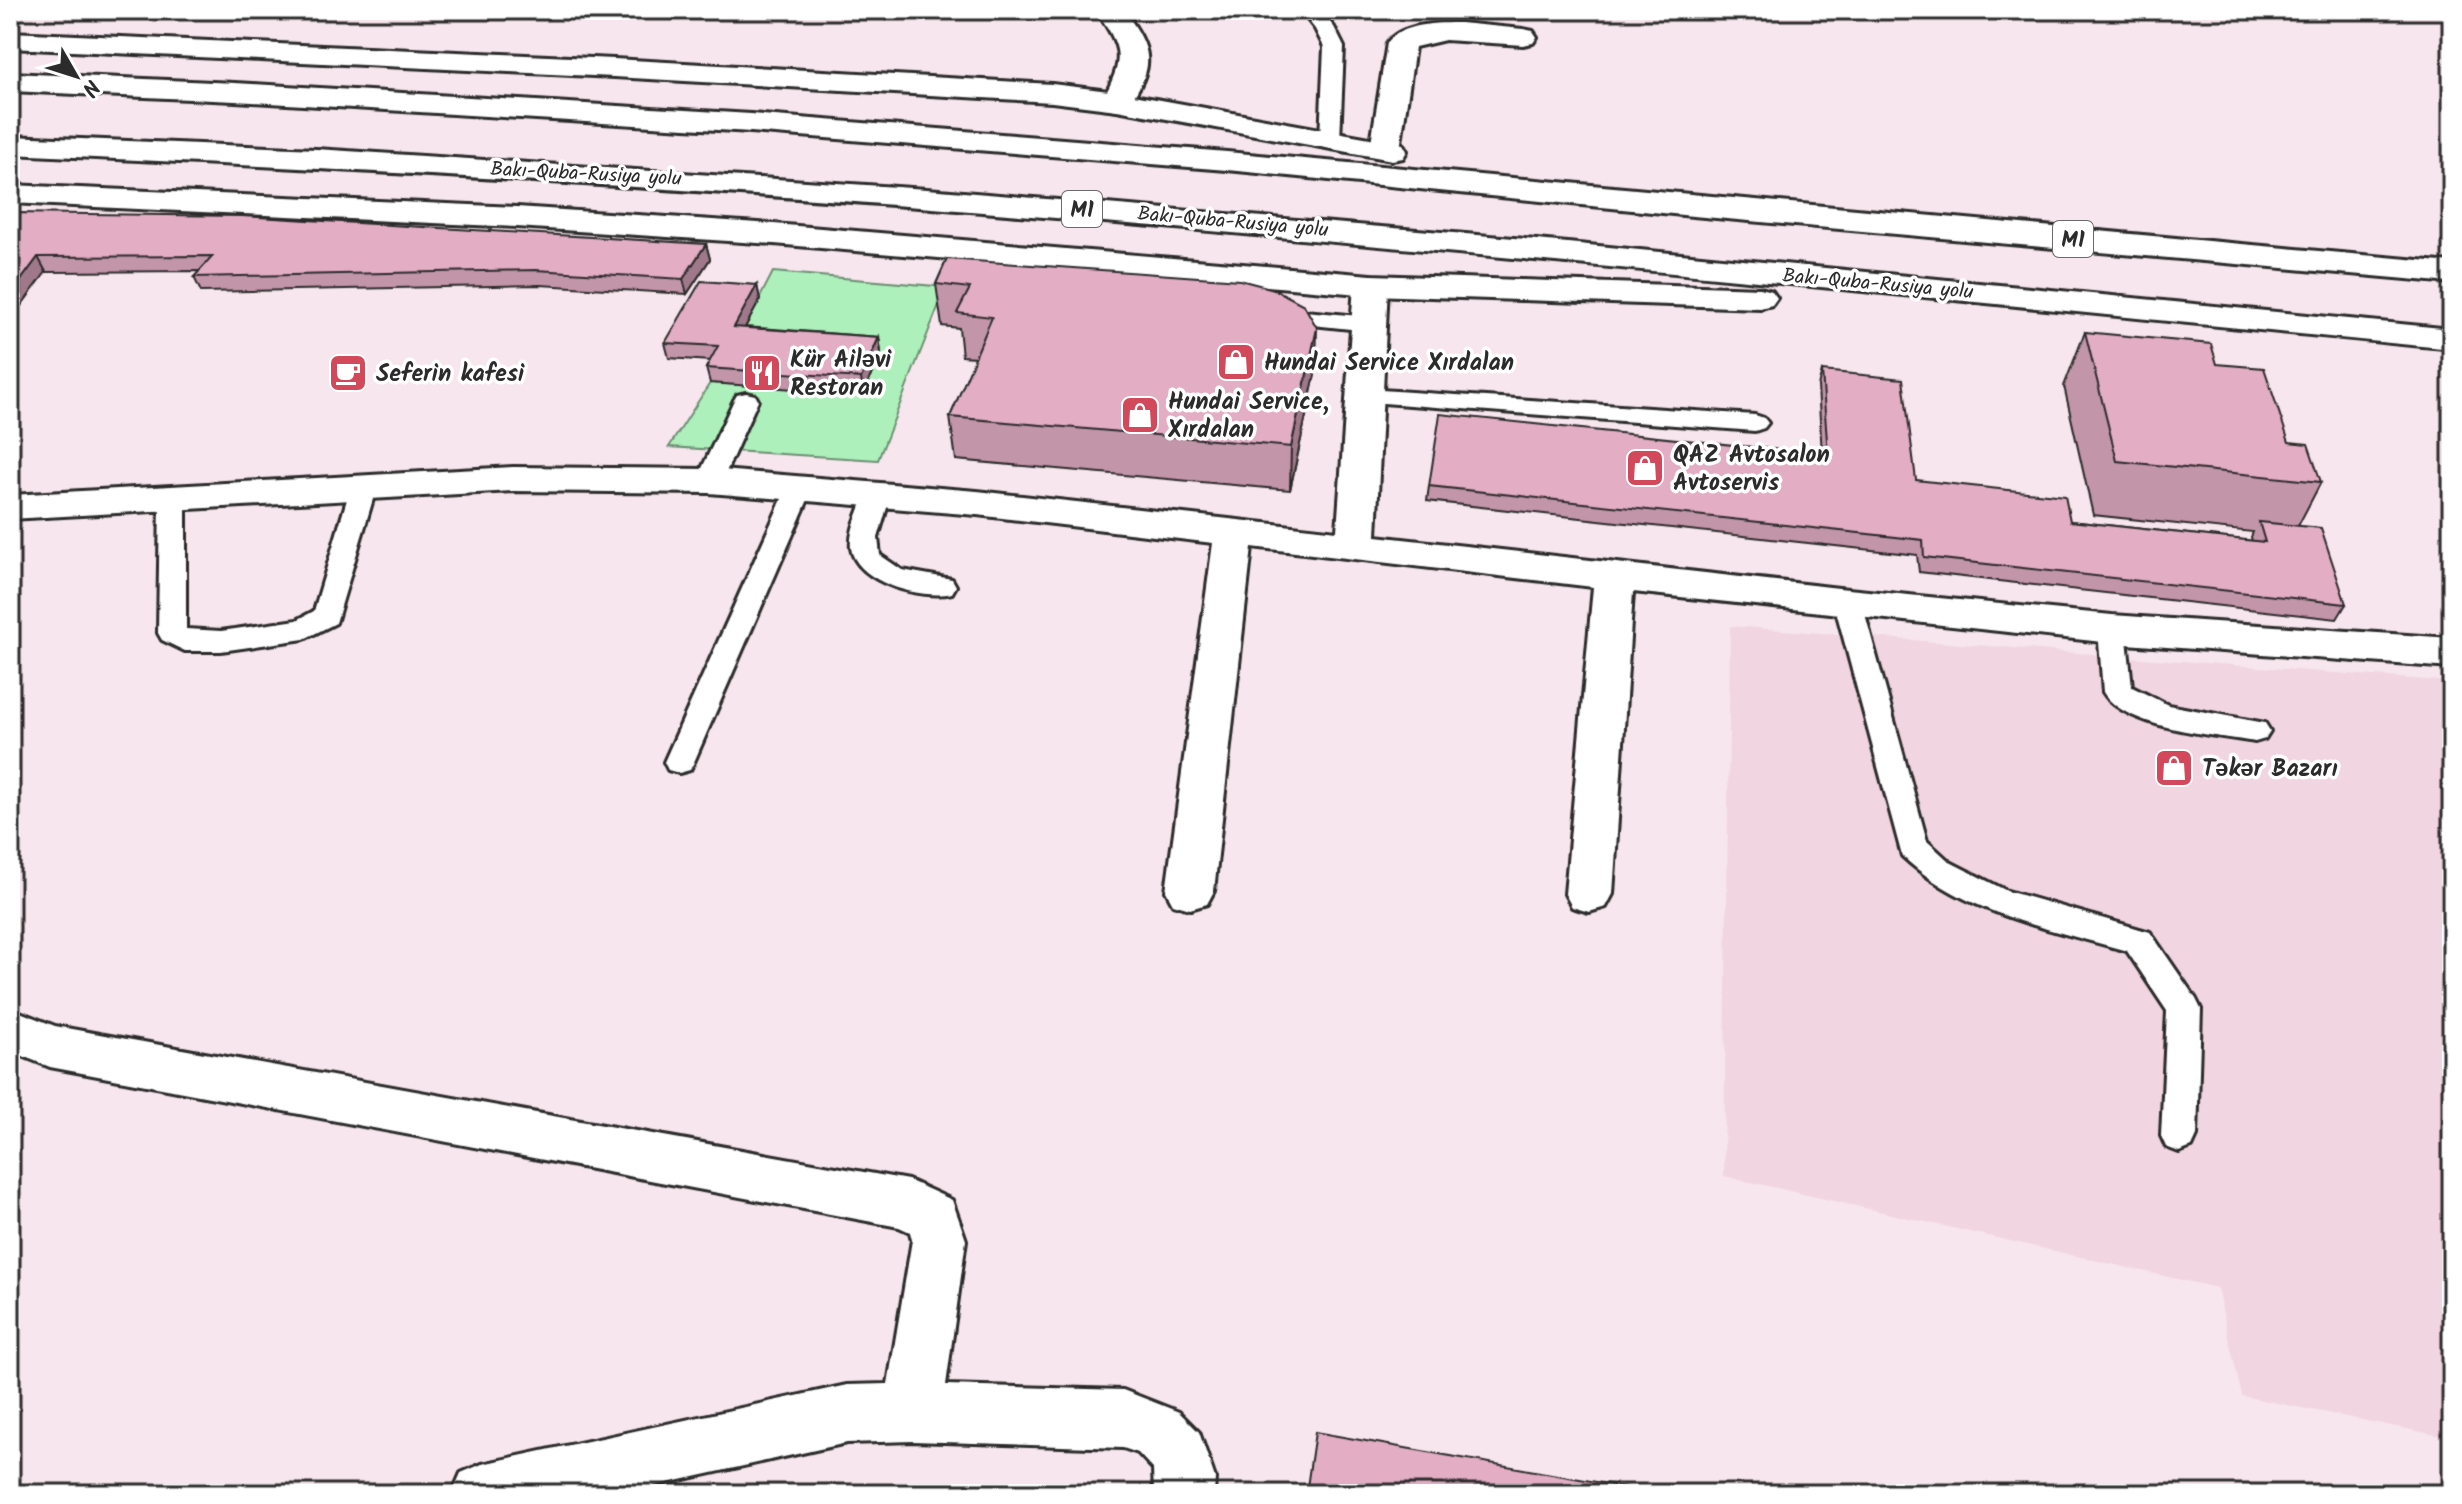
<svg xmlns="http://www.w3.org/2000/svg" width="2462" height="1504" font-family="Kalam,sans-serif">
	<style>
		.built { fill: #f1d5e1 }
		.green { fill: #adf0bb; stroke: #6c8e73; stroke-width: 2 }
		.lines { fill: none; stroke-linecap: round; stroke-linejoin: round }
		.service-casing { stroke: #2b2b2b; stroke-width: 6 }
		.minor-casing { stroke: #2b2b2b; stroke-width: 6 }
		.trunk-casing { stroke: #2b2b2b; stroke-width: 6 }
		.service { fill: #fff; fill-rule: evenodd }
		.minor { fill: #fff; fill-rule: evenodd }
		.trunk { fill: #fff; fill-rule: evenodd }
		.wall { fill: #c395a9; stroke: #2b2b2b; stroke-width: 2 }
		.shaded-wall { fill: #9f7989; stroke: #2b2b2b; stroke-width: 2 }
		.building { fill: #e3adc4; stroke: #2b2b2b; stroke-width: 2 }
		.labels { text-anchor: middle; stroke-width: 7; stroke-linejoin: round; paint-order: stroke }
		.far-street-label { font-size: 20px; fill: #2b2b2b; stroke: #fff }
		.shield { fill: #fff; stroke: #6b6b6b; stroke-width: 2 }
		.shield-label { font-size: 22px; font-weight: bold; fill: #2b2b2b }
		.poi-label { font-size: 24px; font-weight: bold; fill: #2b2b2b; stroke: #fff; text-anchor: start }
	</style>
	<rect width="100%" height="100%" fill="#f7e6ed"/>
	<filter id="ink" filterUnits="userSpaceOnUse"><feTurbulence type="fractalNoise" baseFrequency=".0125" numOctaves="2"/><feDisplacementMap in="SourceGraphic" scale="16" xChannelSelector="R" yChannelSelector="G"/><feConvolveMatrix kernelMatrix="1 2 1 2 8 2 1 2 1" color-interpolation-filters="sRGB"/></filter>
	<g filter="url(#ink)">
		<!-- built -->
		<path class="built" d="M1730,626L2452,682V1438L2242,1396L2217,1288L1724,1176Z"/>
		<!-- green -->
		<path class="green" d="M773,272L946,287L878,460L669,447L710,383L863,393L881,353L737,342Z"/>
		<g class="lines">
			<!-- service casing -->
			<g class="service-casing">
				<g id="service">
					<path d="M1300,10H1319L1334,27L1344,47L1340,139L1337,143H1323L1320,139L1324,47L1315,29Z"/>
					<path d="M1272,308L1370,317L1378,319L1382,324L1378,329L1370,331L1264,320L1260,315L1264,310Z"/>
					<path d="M1366,389L1755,415L1764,418L1768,423L1764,428L1755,431L1357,401L1354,396L1357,391Z"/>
					<path d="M746,393L755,395L758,400L722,481L718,487H700L696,481L734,400L737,395Z"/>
					<path d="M800,480L809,482L813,488L694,762L690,770L679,773L668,770L664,762L787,488L791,482Z"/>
					<path d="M363,481L372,483L376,489L336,623L304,639L221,651H185L162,640L158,633L160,499L164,493L173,491L182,493L186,499V629L221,631L297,620L314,611L350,489L354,483Z"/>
					<path d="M878,486L887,488L891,494L878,538L880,555L902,570L952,579L956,586L952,593C923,600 856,583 851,548C849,530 860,511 865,494L869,488Z"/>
					<path d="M1848,594L1858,596L1862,603L1927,841L1950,862L2007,891L2150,932L2196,999L2201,1009L2197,1136L2192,1147L2179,1152L2166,1147L2161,1136L2167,1011L2127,951C2047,928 1964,914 1902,856L1834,603L1838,596Z"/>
					<path d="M2112,619L2122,622L2126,629L2132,687L2168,705L2265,723L2270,731L2265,739L2255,742C2216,735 2125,729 2103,692L2098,629L2102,622Z"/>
				</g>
			</g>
			<!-- minor casing -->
			<g class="minor-casing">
				<g id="minor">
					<path d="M1096,10H1124C1152,50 1157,64 1127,107L1117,110L1107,107L1102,101C1125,58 1123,50 1096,10Z"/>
					<path d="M1460,23L1523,29L1533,31L1537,37L1533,43L1523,45L1445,40L1415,47L1400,149L1396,156L1385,158L1374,156L1370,149L1387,43C1401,23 1439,23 1460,23Z"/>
					<path d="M1371,275L1383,278L1388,285L1376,536L1848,589L2112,615L2452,638V668L2112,643L1633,592L1613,894L1606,907L1589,912L1572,907L1565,894L1593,587L1252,547L1214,891L1207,904L1190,909L1173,904L1166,891L1213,543L977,515L709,493L513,491L10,519V495L513,467L709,469L977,491L1337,531L1354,285L1359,278Z"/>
					<path d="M10,1008L55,1026L908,1180L952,1200L966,1240L946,1385L1123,1390L1179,1412L1199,1432L1215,1478L1214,1494H1154L1153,1469L1138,1453L1123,1448L913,1441L847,1443L617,1494H452L461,1473L482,1464L847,1385L888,1384L912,1240L910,1232L899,1227L50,1067L10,1051Z"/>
				</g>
			</g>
			<!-- trunk casing -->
			<g class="trunk-casing">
				<g id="trunk">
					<path d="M10,32L614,59L1052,84L1117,92L1403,144L1407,151L1403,158L1392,160L1117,110L1052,102L614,77L10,48Z"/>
					<path d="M10,73L235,83L751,114L1227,152L2452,263V283L1693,216L1227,170L751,132L235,101L10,91Z"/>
					<path d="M10,136L316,149L927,189L1537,240L2452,329V349C1946,299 1439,248 932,208C625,184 318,168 10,154Z"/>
					<path d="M10,185L517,207L774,224L1371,275L1760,288L1772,291L1777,298L1772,305L1760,308L1371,295L774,244L517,227L10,203Z"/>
				</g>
			</g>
			<!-- service -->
			<use href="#service" class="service"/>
			<!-- minor -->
			<use href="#minor" class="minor"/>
			<!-- trunk -->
			<use href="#trunk" class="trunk"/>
		</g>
		<!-- wall -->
		<g class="wall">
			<path d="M10,213L706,244L710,259L687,294L540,285L201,292L194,277L200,271L46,272Z"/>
			<path d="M947,259L1316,370L1290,490L956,460L950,417L976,357L962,356L959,328L942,326L936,284Z"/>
			<path d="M757,285L760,300L745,327L879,337L881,352L863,394L710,383L706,368L710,361L669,358L665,343Z"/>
			<path d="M2085,332L2217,364L2289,442L2321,482L2298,526L2346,604L2337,619L1919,572L1917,555L1427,501L1429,486L1822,455L1818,386L1822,371L1916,480L2070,521L2252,541L2251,537L2253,532L2093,515L2064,386Z"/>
		</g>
		<!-- shaded-wall -->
		<g class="shaded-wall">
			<path d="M706,244L710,259L687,294L683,279Z"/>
			<path d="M38,257L46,272L10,321V295Z"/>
			<path d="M757,285L760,300L737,342L734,327Z"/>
			<path d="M1317,328L1316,370L1290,490L1291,447Z"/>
			<path d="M879,337L881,352L863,394L861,378Z"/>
		</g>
		<!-- building -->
		<g class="building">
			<path d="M10,213L242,216L706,244L683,279L536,270L194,277L213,256L38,257L10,295Z"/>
			<path d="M947,259L1240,280L1274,289L1304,305L1317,328L1291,447L950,417L992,317L957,313L970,288L936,284Z"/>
			<path d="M701,281L757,285L734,327L879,337L861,378L706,368L718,346L665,343Z"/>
			<path d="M2085,332L2211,344L2217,364L2264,368L2289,442L2308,444L2321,482L2117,461Z"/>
			<path d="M1822,371L1903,379L1916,480L2065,496L2070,521L2265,542L2259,522L2321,528L2346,604L1924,557L1923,540L1429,486L1440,414L1828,455Z"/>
			<path d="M1315,1432L1664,1494H1306Z"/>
		</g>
	</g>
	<!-- icons -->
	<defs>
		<g id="shop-square" transform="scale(2)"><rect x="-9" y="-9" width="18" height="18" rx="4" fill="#d1495b" stroke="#fff"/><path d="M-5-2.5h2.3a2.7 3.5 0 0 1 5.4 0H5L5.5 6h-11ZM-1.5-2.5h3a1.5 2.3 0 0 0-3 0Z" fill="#fff"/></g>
		<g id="cafe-square" transform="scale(2)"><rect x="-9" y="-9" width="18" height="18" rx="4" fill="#d1495b" stroke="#fff"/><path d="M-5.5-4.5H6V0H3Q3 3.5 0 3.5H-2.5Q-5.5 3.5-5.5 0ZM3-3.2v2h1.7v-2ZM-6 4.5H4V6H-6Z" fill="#fff"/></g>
		<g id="restaurant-square" transform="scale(2)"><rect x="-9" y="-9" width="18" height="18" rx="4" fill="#d1495b" stroke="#fff"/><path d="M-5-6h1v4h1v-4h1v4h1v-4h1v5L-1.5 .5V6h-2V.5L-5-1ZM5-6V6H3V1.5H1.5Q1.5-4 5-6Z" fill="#fff"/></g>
	</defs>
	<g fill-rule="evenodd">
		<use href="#shop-square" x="1236" y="362"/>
		<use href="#cafe-square" x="348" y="373"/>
		<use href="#restaurant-square" x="762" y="373"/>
		<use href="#shop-square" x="1140" y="415"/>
		<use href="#shop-square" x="1645" y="468"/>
		<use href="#shop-square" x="2174" y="768"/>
	</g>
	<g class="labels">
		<!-- far-street labels -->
		<g class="far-street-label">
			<text transform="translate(586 173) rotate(3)" y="7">Bakı-Quba-Rusiya yolu</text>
			<text transform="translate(1233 221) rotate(5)" y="7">Bakı-Quba-Rusiya yolu</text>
			<text transform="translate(1878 283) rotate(5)" y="7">Bakı-Quba-Rusiya yolu</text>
		</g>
		<!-- shield labels -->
		<g class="shield">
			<rect x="1062" y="191" width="40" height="36" rx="6"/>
			<rect x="2053" y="221" width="40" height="36" rx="6"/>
		</g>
		<g class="shield-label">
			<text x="1082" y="217">M1</text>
			<text x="2073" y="247">M1</text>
		</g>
		<!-- poi labels -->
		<g class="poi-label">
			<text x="790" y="367">Kür Ailəvi<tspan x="790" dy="28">Restoran</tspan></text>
			<text x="1264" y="370">Hundai Service Xırdalan</text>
			<text x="376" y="381">Seferin kafesi</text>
			<text x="1168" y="409">Hundai Service,<tspan x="1168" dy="28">Xırdalan</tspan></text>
			<text x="1673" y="462">QAZ Avtosalon<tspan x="1673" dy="28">Avtoservis</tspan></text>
			<text x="2202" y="776">Təkər Bazarı</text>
		</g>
	</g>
	<!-- margin -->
	<rect width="2462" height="1504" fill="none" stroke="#fff" stroke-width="40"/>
	<rect x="20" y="20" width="2422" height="1464" fill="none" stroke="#2b2b2b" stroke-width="3" filter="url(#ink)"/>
	<!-- north arrow -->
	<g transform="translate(76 76) rotate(129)" stroke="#ffffff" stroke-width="6" paint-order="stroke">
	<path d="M0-6L14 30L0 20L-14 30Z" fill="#2b2b2b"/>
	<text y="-12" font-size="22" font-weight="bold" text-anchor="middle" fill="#2b2b2b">N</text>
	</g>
</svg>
